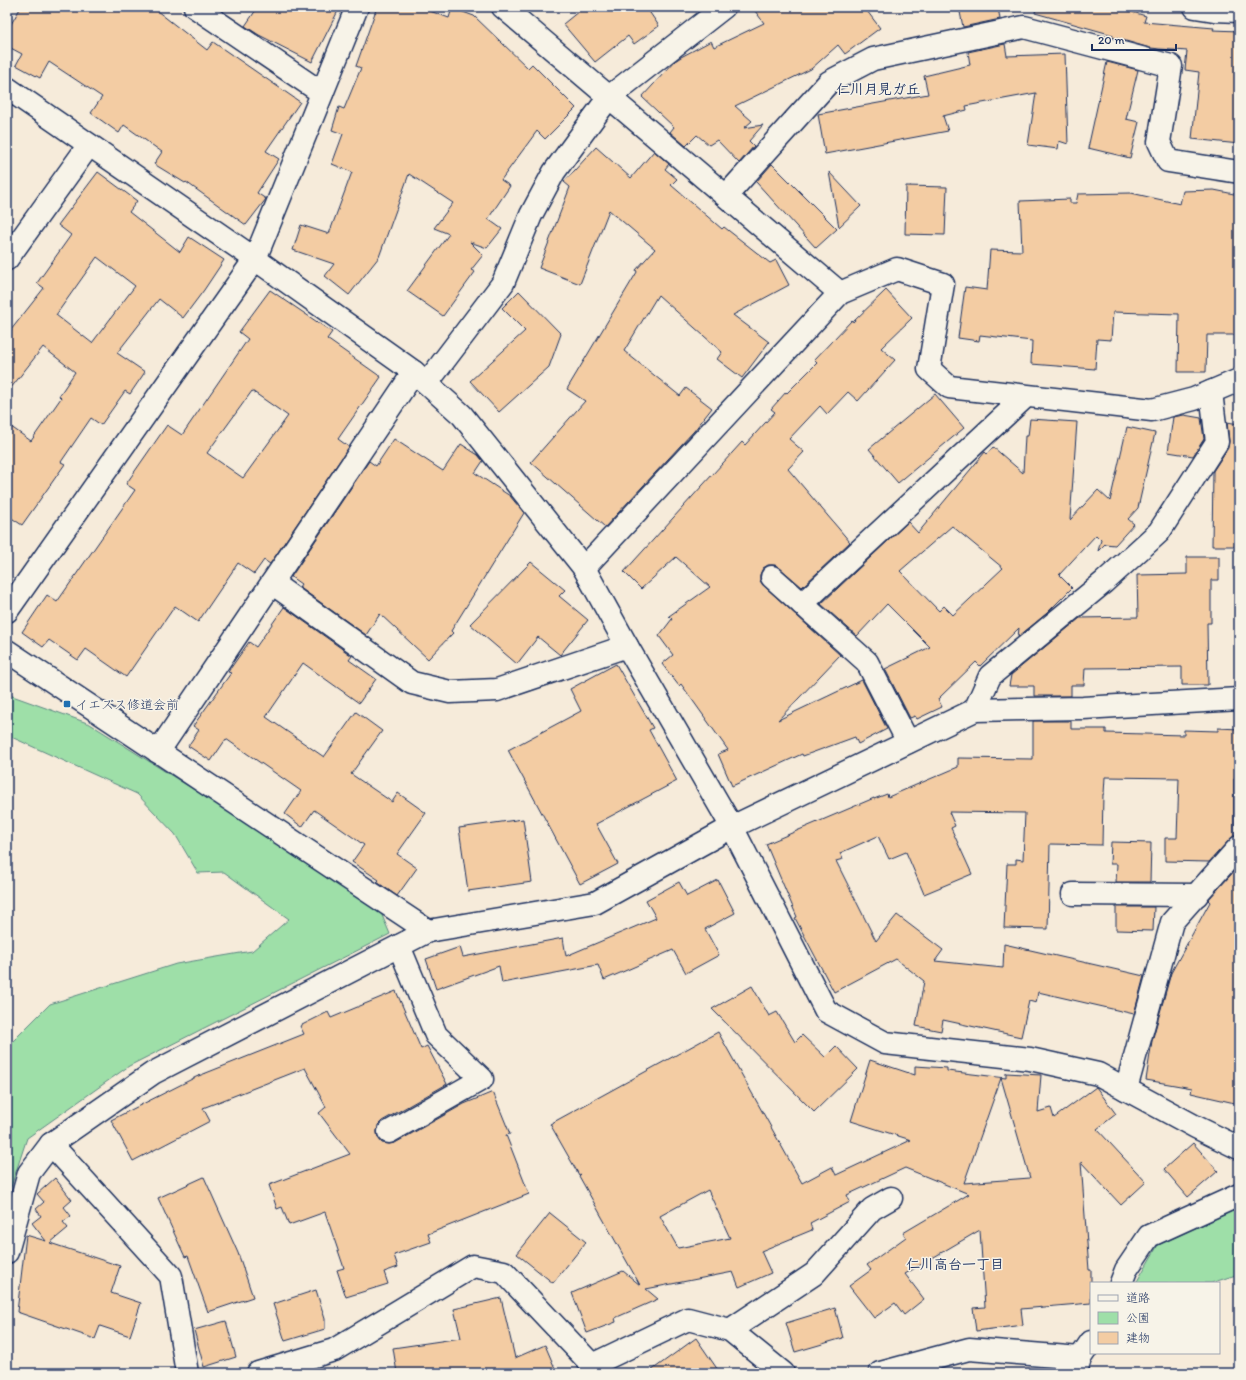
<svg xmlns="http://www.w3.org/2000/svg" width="1246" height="1380" font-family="Itim,'Klee One',sans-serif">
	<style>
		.green { fill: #9edfa8; stroke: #5c8783 }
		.building { fill: #f3cca3; stroke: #1b2f5e; fill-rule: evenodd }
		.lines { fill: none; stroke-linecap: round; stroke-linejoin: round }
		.minor-casing { stroke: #1b2f5e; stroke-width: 25 }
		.minor { stroke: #f7f3e8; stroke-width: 22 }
		.poi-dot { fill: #1f6fb2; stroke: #f7f3e8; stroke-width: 1.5 }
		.labels { text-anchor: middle; stroke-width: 3; stroke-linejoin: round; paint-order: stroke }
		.poi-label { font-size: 13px; fill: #1b2f5e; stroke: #f7f3e8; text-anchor: start }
		.neighbourhood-label { font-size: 14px; font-weight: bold; fill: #1b2f5e; stroke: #f7f3e8 }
	</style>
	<rect width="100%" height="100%" fill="#f6ebda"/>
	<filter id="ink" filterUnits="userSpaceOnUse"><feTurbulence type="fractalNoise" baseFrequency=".025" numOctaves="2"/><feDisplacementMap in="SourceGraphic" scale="8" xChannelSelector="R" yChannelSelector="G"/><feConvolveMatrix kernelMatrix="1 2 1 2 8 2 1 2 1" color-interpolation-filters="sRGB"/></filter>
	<g filter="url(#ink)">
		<!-- green -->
		<g class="green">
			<path d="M7,694L90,724L378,906L390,934L129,1066L27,1138L7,1199V1047L50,1004L176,964L252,951L289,919L224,872L198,873L175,834L137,794L7,735Z"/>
			<path d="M1239,1208V1274L1211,1283H1136L1158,1245Z"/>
		</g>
		<!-- building -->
		<g class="building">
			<path d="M21,7H152L207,50L213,42L300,102L266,151L279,159L257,193L266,199L246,225L186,182L185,183L154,164L162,152L124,125L119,133L91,113L102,97L49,62L40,78L16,65L22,54L7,46V31Z"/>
			<path d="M258,7H340L312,62L259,35L245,26Z"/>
			<path d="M377,7H419L449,18L452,8L474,16L528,68L532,64L576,108L545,139L537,131L501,180L510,186L488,219L502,229L487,248L470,242L483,255L471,270L475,272L443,316L407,291L449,234L434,228L453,203L409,174L379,257L349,295L325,276L334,264L293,250L301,225L329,234L352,172L332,164L343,134L332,130L339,107L344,109L361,68L356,66Z"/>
			<path d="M584,7H646L659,26L634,44L628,36L595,62L563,24Z"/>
			<path d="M752,7H864L880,28L845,54L838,45L811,69L735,106L752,121L744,128L763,125L749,141L754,146L739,163L717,140L709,145L697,135L686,146L670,132L674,127L642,97L675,61L681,57L711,41L714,47L764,23Z"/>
			<path d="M959,7H998L1000,19L963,27Z"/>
			<path d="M1036,7H1115L1146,16L1144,22L1214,28L1213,30L1239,31V144L1192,139L1199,72L1185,70L1187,51L1150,48L1112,37L1113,35L1035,13Z"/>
			<path d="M1005,44L1007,56L1065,54L1068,144L1059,141L1058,149L1028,145L1036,93L966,106L967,110L943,116L948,131L825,154L818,114L928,94L924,76L970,65L968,52Z"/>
			<path d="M1107,62L1138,70L1126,119L1139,122L1130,158L1088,148Z"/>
			<path d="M596,147L631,178L654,151L669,164L665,169L677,179L671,185L722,229L724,227L770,263L776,260L789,285L733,315L769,342L742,378L717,359L722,352L658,295L624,351L680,396L686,388L712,408L694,431L605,527L531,462L585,401L567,389L637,272L636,270L655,249L609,210L580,284L539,268L570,187L564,182Z"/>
			<path d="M772,164L837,229L816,248L756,182Z"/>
			<path d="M98,172L137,201L129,212L180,252L189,237L224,260L204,290L183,318L159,299L117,353L145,372L130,394L125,391L101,425L91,418L61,462L65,464L22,525L7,515V424L31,441L61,398L59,396L75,372L43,347L7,393V335L44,288L37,283L71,235L58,225ZM97,257L135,286L92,343L56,315Z"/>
			<path d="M829,172L861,206L839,227Z"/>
			<path d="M906,186L947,187L945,235L905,234Z"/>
			<path d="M1214,190L1239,195V335H1207L1206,372H1178L1179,314L1113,312L1111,340L1097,339L1095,369L1031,364L1032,341L980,335L979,341L958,338L965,287L987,290L990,250L1022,251L1020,201L1070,199V203H1076L1078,194L1131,193L1180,204L1183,191Z"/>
			<path d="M270,290L332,332L327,339L381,377L338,439L349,447L270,564L264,560L254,574L238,563L198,622L175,606L126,677L86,649L78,660L49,640L43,647L22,632L47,595L57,602L135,490L126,484L167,425L182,435L248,339L239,332ZM252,391L288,416L243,478L207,453Z"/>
			<path d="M886,290L912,318L881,348L895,360L858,401L848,392L827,414L820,406L789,439L804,452L788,469L850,542L802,587L780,568L775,565H768L763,568L760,575V581L764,586L840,655L778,720L862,680L887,729L858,744L855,737L803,756L802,754L732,786L718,754L728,750L681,684L679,686L662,664L673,655L659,636L672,619L669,616L710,587L676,557L641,589L624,572L742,442L745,445L775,412L771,409L786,392L787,393L817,363L814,360L852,320L853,322Z"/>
			<path d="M519,291L561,334L549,367L499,412L470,381L525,331L502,308Z"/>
			<path d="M935,394L964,428L898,483L869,449Z"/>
			<path d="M1184,415L1201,418L1204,439L1193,456L1168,452L1173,417Z"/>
			<path d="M1030,419L1077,422L1070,520L1098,490L1110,501L1127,427L1155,433L1138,508L1128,519L1134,524L1115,545L1105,544L1098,551L1101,540L1096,535L1059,575L1072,588L1046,614L1018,637L1019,628L980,666L976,662L938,699L942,707L917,719L915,716L910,718L885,669L930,647L887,604L857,636L821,604L908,522L918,533L985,452L987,454L993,447L1023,473L1025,436H1028ZM952,526L1003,568L953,615L944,606L939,611L900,571Z"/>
			<path d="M1227,422L1239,424V546H1212L1213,471L1228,448L1229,441Z"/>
			<path d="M394,439L443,471L461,444L478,455L483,461L475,473L510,496L524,513L451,631L453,633L428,659L380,614L366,635L299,587L301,584L291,577L369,461L376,466Z"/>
			<path d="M1187,557H1219V580H1211V623H1207L1208,685H1182V667L1085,668L1084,685H1071V696H1034V686H1009L1011,675L1080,618L1138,617L1137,575L1187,574Z"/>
			<path d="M531,562L565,590L559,596L588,620L560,655L538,637L517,664L470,624Z"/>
			<path d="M284,607L352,656L349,660L376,679L359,703L303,663L266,717L324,757L356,712L382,731L351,774L392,802L398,793L426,813L397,854L417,868L397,896L377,882L379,880L352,862L364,845L314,810L302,827L285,814L301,791L226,739L211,761L188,746L199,730L193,726L231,673L228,672L249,642L256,647Z"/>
			<path d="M616,664L653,728L649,730L677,781L596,824L618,864L580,884L508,750L581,711L570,689Z"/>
			<path d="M1033,721H1071V729H1106V733L1184,735V730L1218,731V728L1239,729V779H1234V836L1230,839L1209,862L1165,861V838H1177L1179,778L1105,777L1104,794H1103L1102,845L1050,844L1048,929L1004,928L1007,864H1016V859L1023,860L1025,813L949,812L955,826L951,828L972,874L924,894L906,852L889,859L878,836L840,853L843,859L836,861L876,941L897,915L943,950L935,961L1003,968L1004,944L1144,976L1134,1014L1038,992L1036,1003L1029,1001L1021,1037L943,1020L941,1031L916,1026L924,981L896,959L834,992L795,918L797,917L766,844L874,798V799L887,794L888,797L958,767V758L1033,759Z"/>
			<path d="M523,819L532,882L468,891L459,828Z"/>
			<path d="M1111,842L1151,843L1150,882H1116L1117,864H1110Z"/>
			<path d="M1239,866V1104L1191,1093L1192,1088L1146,1080L1152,1041L1171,973L1210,902L1208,900Z"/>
			<path d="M718,880L735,913L705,929L719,955L686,973L673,950L604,980L598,965L502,983L499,966L436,989L426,959L460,947L463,957L563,938L566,956L656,918L646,900L679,882L687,896Z"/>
			<path d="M1116,907H1154L1153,931L1116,930Z"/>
			<path d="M752,986L769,1016L777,1012L795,1042L802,1035L825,1057L836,1046L858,1069L814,1112L712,1009Z"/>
			<path d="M396,991L421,1049L427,1046L447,1084L382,1121L378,1125L377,1132L378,1138L382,1143L389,1144L395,1143L464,1104L493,1092L510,1134L506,1135L529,1194L428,1234L431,1242L394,1255L398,1267L384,1272L388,1284L346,1297L337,1270L344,1268L325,1212L289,1225L282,1207L277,1209L269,1185L350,1154L319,1113L326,1107L305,1068L203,1108L210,1121L133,1161L111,1120L196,1077L304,1034L300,1026L328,1012L331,1018Z"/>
			<path d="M718,1032L802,1183L832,1167L836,1175L911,1140L851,1121L870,1060L915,1075V1066L947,1068V1071L1006,1078V1073L1041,1075L1038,1112L1051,1108L1054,1118L1096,1087L1116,1114L1097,1129L1146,1182L1121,1205L1081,1162L1089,1270H1091V1303L1021,1309L1023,1325L976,1331L973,1308L985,1307L980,1230L905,1274L924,1299L904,1315L895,1303L874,1318L849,1286L871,1270L867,1265L906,1237L903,1233L969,1194L905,1168L847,1195L850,1202L810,1223L812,1230L761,1251L771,1273L739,1287L733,1272L646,1289L658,1299L615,1318L616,1322L587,1333L572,1293L623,1271L640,1285L579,1176L581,1174L579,1175L550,1124ZM1001,1078L1030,1178L964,1183ZM708,1190L730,1238L678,1248L660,1216Z"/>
			<path d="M1193,1143L1218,1171L1188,1197L1164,1169Z"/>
			<path d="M204,1177L238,1253L253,1297L208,1312L188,1256L185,1257L158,1198Z"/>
			<path d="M55,1178L72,1200L64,1207L71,1216L63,1222L68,1228L50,1243L120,1266L111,1293L141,1303L130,1336L100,1326L95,1339L17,1312L26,1235L46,1241L32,1223L41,1216L36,1209L44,1202L37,1194Z"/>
			<path d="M550,1213L586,1242L553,1283L517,1254Z"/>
			<path d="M316,1290L325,1319V1329L285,1341L273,1304Z"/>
			<path d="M501,1298L515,1358L545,1345L557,1373H397L393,1348L461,1338L454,1309Z"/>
			<path d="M835,1308L843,1338L795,1352L786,1323Z"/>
			<path d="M226,1321L236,1357L204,1367L194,1330Z"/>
			<path d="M696,1338L720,1373H648Z"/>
		</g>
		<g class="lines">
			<!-- minor casing -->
			<g class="minor-casing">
				<g id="minor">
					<path d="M195,7L322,93"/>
					<path d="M503,7L840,293"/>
					<path d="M1195,7L1214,10L1239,11"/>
					<path d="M7,88L255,259L414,372L462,415L584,568L627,646L732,827L826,1011L885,1043L1030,1059L1098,1074L1196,1127L1239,1148"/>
					<path d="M726,196L829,82L873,59L1024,27L1171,66L1159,142L1168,161L1239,172"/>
					<path d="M7,259L89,145"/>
					<path d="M427,383L503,283L531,215L554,172L609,97L724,7"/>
					<path d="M584,568L840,293L897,269L943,284L929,369L949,387L1152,410L1194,399L1239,380"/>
					<path d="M772,577L867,662L908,742"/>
					<path d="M272,583L412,683L450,692L497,690L627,646"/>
					<path d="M802,604L1025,397"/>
					<path d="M7,611L255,259L357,7"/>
					<path d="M7,651L428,931"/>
					<path d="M975,710L990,676L1104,582L1159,532L1217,442L1211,392"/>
					<path d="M158,752L414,372"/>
					<path d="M1073,894L1197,895"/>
					<path d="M1126,1089L1172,922L1239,847"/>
					<path d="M389,1132L482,1079L436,1035L399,946"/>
					<path d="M51,1144L171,1276L187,1373"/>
					<path d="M7,1252L29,1173L51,1144L153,1073L428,931L595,903L732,827L975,710L1083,708L1239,699"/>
					<path d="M1121,1283L1126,1270L1149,1236L1239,1195"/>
					<path d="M730,1330L814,1274L872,1209L891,1198"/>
					<path d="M1076,1372L1080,1358L1091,1342"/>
					<path d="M258,1373L334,1350L473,1266L504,1272L592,1365L688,1319L730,1330L783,1373"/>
					<path d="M880,1373L969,1349L1080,1358"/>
				</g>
			</g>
			<!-- minor -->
			<use href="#minor" class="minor"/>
		</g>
	</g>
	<!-- markers -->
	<rect class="poi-dot" x="63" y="700" width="8" height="8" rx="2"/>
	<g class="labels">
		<!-- poi labels -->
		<g class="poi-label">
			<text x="75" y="709">イエズス修道会前</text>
		</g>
		<!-- neighbourhood labels -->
		<g class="neighbourhood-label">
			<text x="878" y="94">仁川月見ガ丘</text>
			<text x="955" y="1269">仁川高台一丁目</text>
		</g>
	</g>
	<!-- margin -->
	<rect width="1246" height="1380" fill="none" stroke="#f7f3e8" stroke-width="24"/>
	<rect x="12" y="12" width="1222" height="1356" fill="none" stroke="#1b2f5e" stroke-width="1.5" filter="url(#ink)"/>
	<!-- legend -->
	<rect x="1090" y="1282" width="130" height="72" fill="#f7f3e8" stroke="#9fa5b1"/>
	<rect x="1098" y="1295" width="20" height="6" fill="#f7f3e8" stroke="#9fa5b1"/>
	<text x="1126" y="1302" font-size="12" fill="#1b2f5e">道路</text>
	<rect x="1098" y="1312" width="20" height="12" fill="#9edfa8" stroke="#9fa5b1"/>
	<text x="1126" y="1322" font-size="12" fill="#1b2f5e">公園</text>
	<rect x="1098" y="1332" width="20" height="12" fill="#f3cca3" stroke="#9fa5b1"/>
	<text x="1126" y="1342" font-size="12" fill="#1b2f5e">建物</text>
	<!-- scale -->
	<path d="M1092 44v6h84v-6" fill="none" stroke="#1b2f5e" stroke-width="2"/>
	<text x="1098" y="44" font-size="12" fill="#1b2f5e" stroke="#f7f3e8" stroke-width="3" paint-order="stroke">20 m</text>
</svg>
